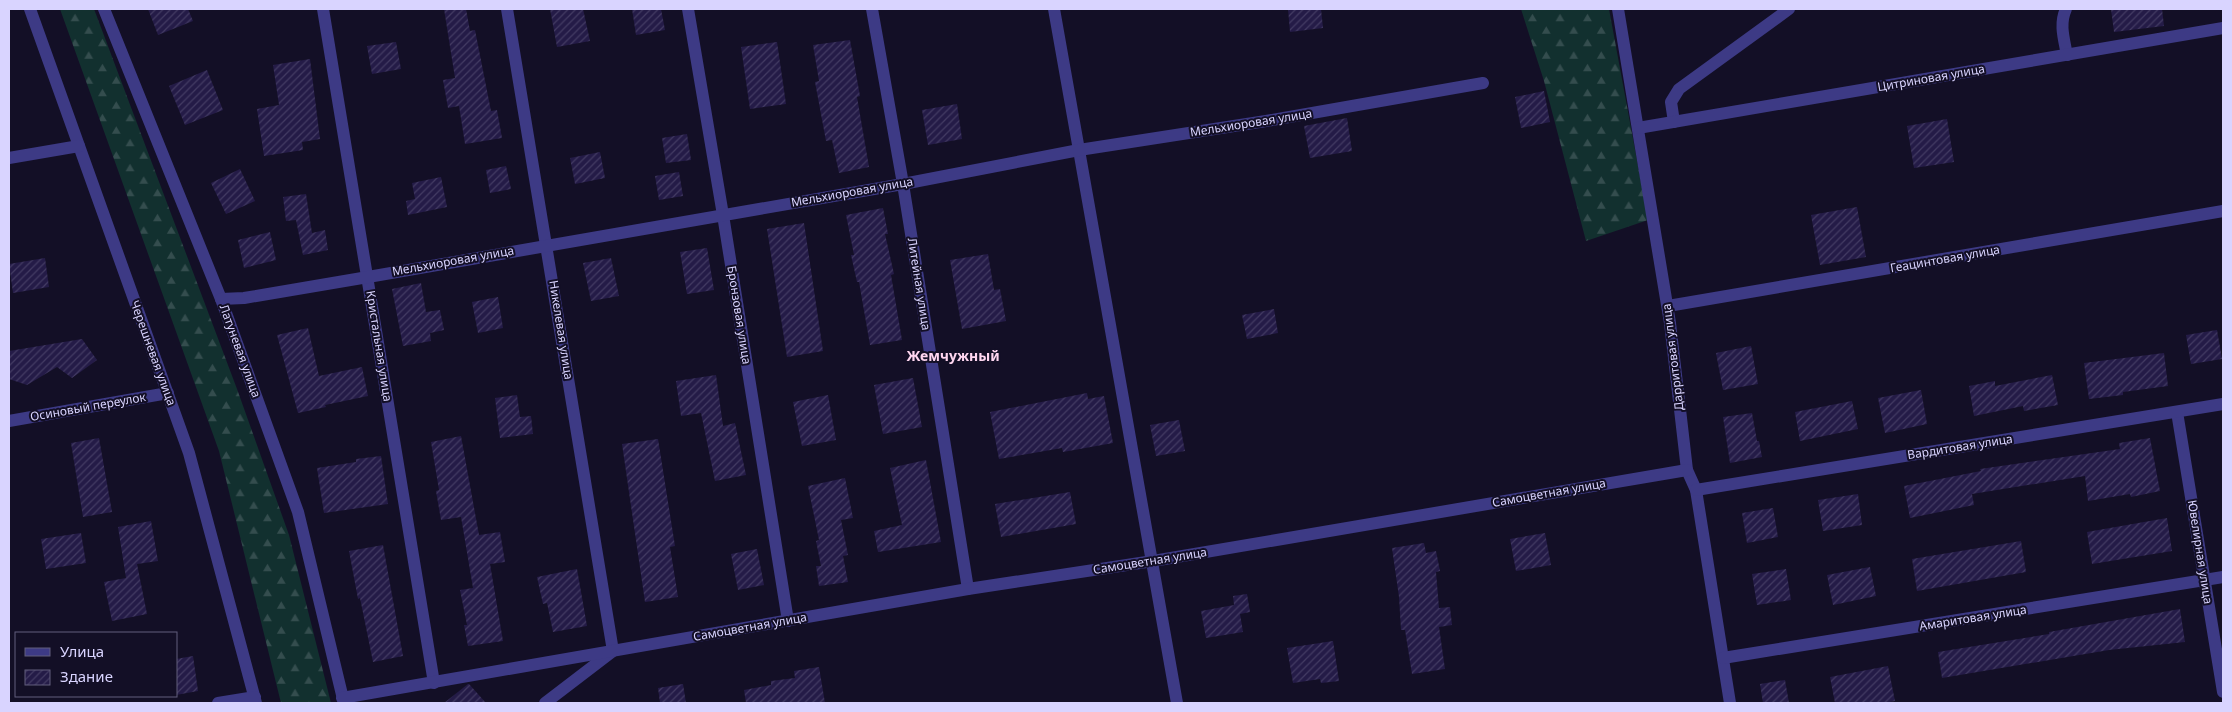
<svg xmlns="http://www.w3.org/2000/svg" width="2232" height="712" font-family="'Noto Sans',sans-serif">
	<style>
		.forest { fill: url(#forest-firs) }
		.building { fill: url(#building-hatch) }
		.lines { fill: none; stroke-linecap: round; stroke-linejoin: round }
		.minor { stroke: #3d3a85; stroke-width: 12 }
		.labels { text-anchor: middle; stroke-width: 4; stroke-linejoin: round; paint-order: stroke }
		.street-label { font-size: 12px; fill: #d9d4ff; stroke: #130f26 }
		.neighbourhood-label { font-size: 14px; font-weight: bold; fill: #ffd6f0; stroke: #130f26 }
	</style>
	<defs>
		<pattern id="forest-firs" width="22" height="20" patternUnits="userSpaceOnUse" patternTransform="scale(1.25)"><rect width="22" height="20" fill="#12302f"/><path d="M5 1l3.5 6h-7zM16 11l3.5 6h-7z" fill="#344d4e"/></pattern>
		<pattern id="building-hatch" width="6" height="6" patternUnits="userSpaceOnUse" patternTransform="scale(1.25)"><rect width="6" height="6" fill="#241b47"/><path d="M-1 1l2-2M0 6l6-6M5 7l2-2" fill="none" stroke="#433b63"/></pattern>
	</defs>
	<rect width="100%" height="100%" fill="#130f26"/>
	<!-- forest -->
	<g class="forest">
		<path d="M60,9H94L237,389L289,535L331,703H281L219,451Z"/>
		<path d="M1521,9H1609L1648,220L1586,241L1544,81Z"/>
	</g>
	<!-- building -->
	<g class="building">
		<path d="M148,9H188L193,21L158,35Z"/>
		<path d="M444,9H466L470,31L475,30L491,111L497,110L502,138L465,144L459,106L448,108L443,80L455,78Z"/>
		<path d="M550,9H583L590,41L557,47Z"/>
		<path d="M632,9H661L665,30L636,35Z"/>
		<path d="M1288,9H1321L1323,28L1290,32Z"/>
		<path d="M2111,9H2162L2164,26L2114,32Z"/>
		<path d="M850,40L860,96L857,97L869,167L839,173L832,140L826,141L815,82L819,81L813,45Z"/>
		<path d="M396,42L401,69L372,74L367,46Z"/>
		<path d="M777,42L786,104L750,109L741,47Z"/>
		<path d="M310,59L320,139L302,142L303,150L264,156L257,109L279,105L273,65Z"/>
		<path d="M207,70L223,110L185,125L169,86Z"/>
		<path d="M1544,91L1550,122L1521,128L1515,97Z"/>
		<path d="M957,104L962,139L928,145L922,110Z"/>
		<path d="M1347,118L1352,151L1310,158L1304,126Z"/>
		<path d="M1947,119L1954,162L1914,168L1907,126Z"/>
		<path d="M687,134L691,160L666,163L662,138Z"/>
		<path d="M600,152L605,178L575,184L570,158Z"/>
		<path d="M506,166L511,189L490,193L486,170Z"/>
		<path d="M240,169L255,201L226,214L211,183Z"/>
		<path d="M679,172L683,196L659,200L655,176Z"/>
		<path d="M441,177L447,207L408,215L406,201L415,199L412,183Z"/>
		<path d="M306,194L312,233L325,230L328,250L303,255L296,220L286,221L283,197Z"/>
		<path d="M1857,207L1866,257L1820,265L1811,215Z"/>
		<path d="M883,208L888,234H885L894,274L891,275L902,340L870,345L859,282H857L851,255H854L846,215Z"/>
		<path d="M804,223L823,351L787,357L767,229Z"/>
		<path d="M270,232L276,260L244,268L238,240Z"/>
		<path d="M707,248L714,290L687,294L680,252Z"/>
		<path d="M988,254L994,290L1000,289L1006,321L962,329L950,260Z"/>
		<path d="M45,258L49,287L13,293L9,264Z"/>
		<path d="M611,258L619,296L591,301L583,263Z"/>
		<path d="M421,283L426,312L440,310L444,330L430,333L431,341L403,346L392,289Z"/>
		<path d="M498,297L503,328L478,333L472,302Z"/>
		<path d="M1274,309L1278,333L1247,339L1242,315Z"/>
		<path d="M308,328L319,376L362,367L368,396L325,405L326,407L298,413L277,335Z"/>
		<path d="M2217,330L2222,359L2191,364L2186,335Z"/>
		<path d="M82,339L97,360L72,378L57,367L27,385L9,379V351Z"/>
		<path d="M1751,346L1758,384L1723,390L1716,353Z"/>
		<path d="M2164,353L2168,386L2123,392V395L2089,399L2084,363Z"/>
		<path d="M716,375L723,426L735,423L746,475L715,481L701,413L681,416L676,381Z"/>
		<path d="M2052,375L2058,405L2024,411L2023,406L1974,416L1969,386L1995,381V386Z"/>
		<path d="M913,378L922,427L883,434L874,385Z"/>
		<path d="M1921,390L1927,424L1885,433L1878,398Z"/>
		<path d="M1087,393L1088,399L1104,396L1113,443L1063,452L1062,448L999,459L990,412Z"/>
		<path d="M517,395L520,417L531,416L533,434L500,438L495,398Z"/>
		<path d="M828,395L836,440L802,446L793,402Z"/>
		<path d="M1852,401L1858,429L1800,441L1795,412Z"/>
		<path d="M1752,413L1757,441H1759L1762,457L1730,463L1723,417Z"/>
		<path d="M1179,420L1185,451L1156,456L1150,425Z"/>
		<path d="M461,436L479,535L500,532L505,562L490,564L503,641L468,646L464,625H467L460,590L473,588L461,517L441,520L436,491L439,490L431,442Z"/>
		<path d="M99,438L112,512L83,517L71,443Z"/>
		<path d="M2150,438L2160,491L2131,497L2130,494L2088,501L2085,476L1972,494L1974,505L1910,518L1904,486L1981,471L1980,469L2120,449L2119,443Z"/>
		<path d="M658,439L675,546L670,547L678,597L645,602L622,444Z"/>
		<path d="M381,456L388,504L324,513L317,468L356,462V459Z"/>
		<path d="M926,460L941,542L878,552L874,531L902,525L890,468Z"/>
		<path d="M845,478L853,518L841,520L848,555L843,556L848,582L819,586L816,566H821L816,541L819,540L808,486Z"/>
		<path d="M1070,492L1076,524L1001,537L995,504Z"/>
		<path d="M1858,494L1862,525L1823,531L1818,500Z"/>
		<path d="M1773,508L1778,537L1747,543L1742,513Z"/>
		<path d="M2167,518L2172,551L2092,564L2087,532Z"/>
		<path d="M151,521L158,561L137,564L147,614L112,621L104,582L126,578L118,527Z"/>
		<path d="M81,533L86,563L46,569L41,539Z"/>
		<path d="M1545,533L1551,565L1516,571L1510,539Z"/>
		<path d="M2021,541L2026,572L1917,591L1912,559Z"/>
		<path d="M1424,543L1426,553L1436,551L1440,571L1436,572L1439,608L1450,607L1452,625L1439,627L1445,669L1412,674L1405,630H1401L1399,597L1392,548Z"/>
		<path d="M383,545L403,656L373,662L360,598L358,599L349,551Z"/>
		<path d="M757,549L764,585L738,590L731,554Z"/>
		<path d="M1870,567L1876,596L1833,605L1827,575Z"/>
		<path d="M577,569L587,626L553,632L547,603L543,604L537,577Z"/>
		<path d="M1786,569L1791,600L1757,605L1752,574Z"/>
		<path d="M1247,594L1250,612L1240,614L1243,632L1206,638L1201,611L1234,605L1233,596Z"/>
		<path d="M2180,609L2185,642L2109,650L1942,678L1938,652L2049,634V632Z"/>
		<path d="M1333,641L1339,681L1321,683L1320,679L1293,683L1287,648Z"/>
		<path d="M193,656L198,691L176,695V659Z"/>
		<path d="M1888,666L1895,701L1883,703H1835L1830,677Z"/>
		<path d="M819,667L825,703H746L744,690L771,685V681L795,678L794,671Z"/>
		<path d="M1785,680L1789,703H1763L1760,684Z"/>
		<path d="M469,684L486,703H444L468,684Z"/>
		<path d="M683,684L686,703H660L658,688Z"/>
	</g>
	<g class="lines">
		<!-- minor -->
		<g class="minor">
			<path d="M30,9L189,453L256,703"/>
			<path d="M104,9L221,299L298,512L344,703"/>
			<path d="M323,9L434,683"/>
			<path d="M507,9L613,651L545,703"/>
			<path d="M688,9L723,215L788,621"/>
			<path d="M872,9L903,184L968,589"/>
			<path d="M1054,9L1177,703"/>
			<path d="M1618,9L1670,323L1687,470L1696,490L1730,703"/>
			<path d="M2066,9C2059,24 2064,39 2067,55"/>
			<path d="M1674,122L1671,102L1679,89L1789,9"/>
			<path d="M1638,128L2223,28"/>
			<path d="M9,158L79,146"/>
			<path d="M221,299L244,298L368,277L903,184L1079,150L1266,121L1483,83"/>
			<path d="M1668,306L2223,211"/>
			<path d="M2177,412L2223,692"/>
			<path d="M9,421L168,393"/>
			<path d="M1696,490L2223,404"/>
			<path d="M1723,658L2223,577"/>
			<path d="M342,698L968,589L1153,561L1687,470"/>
			<path d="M218,703L255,697"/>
		</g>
	</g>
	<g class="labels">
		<!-- street labels -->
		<g class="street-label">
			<text transform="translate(1931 78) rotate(-10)" y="4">Цитриновая улица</text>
			<text transform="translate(1251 123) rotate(-9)" y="4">Мельхиоровая улица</text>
			<text transform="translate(852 192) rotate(-10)" y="4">Мельхиоровая улица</text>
			<text transform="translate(1945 259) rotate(-10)" y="4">Геацинтовая улица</text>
			<text transform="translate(453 261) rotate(-10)" y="4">Мельхиоровая улица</text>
			<text transform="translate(919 284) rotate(81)" y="4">Литейная улица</text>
			<text transform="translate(739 315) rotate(81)" y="4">Бронзовая улица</text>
			<text transform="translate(561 330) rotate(81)" y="4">Никелевая улица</text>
			<text transform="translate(379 346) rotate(81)" y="4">Кристальная улица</text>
			<text transform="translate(240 351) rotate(70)" y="4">Латуневая улица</text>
			<text transform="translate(153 353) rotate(70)" y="4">Черешневая улица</text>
			<text transform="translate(1673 357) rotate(-97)" y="4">Дарритовая улица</text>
			<text transform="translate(88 407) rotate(-10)" y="4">Осиновый переулок</text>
			<text transform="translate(1960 447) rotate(-9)" y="4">Вардитовая улица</text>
			<text transform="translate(1549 493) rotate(-10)" y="4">Самоцветная улица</text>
			<text transform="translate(2200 552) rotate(81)" y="4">Ювелирная улица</text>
			<text transform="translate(1150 561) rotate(-9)" y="4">Самоцветная улица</text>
			<text transform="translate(1973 618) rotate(-9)" y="4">Амаритовая улица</text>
			<text transform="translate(750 627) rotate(-10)" y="4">Самоцветная улица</text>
		</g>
		<!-- neighbourhood labels -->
		<g class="neighbourhood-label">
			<text x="953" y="361">Жемчужный</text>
		</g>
	</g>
	<!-- border -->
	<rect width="2232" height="712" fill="none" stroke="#d9d4ff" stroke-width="20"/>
	<!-- legend -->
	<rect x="15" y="632" width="162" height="65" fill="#130f26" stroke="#625e7d"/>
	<rect x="25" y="648" width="25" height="8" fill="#3d3a85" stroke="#625e7d"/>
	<text x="60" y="657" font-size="15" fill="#d9d4ff">Улица</text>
	<rect x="25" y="670" width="25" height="15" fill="url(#building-hatch)" stroke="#625e7d"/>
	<text x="60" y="682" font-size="15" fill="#d9d4ff">Здание</text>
</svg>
